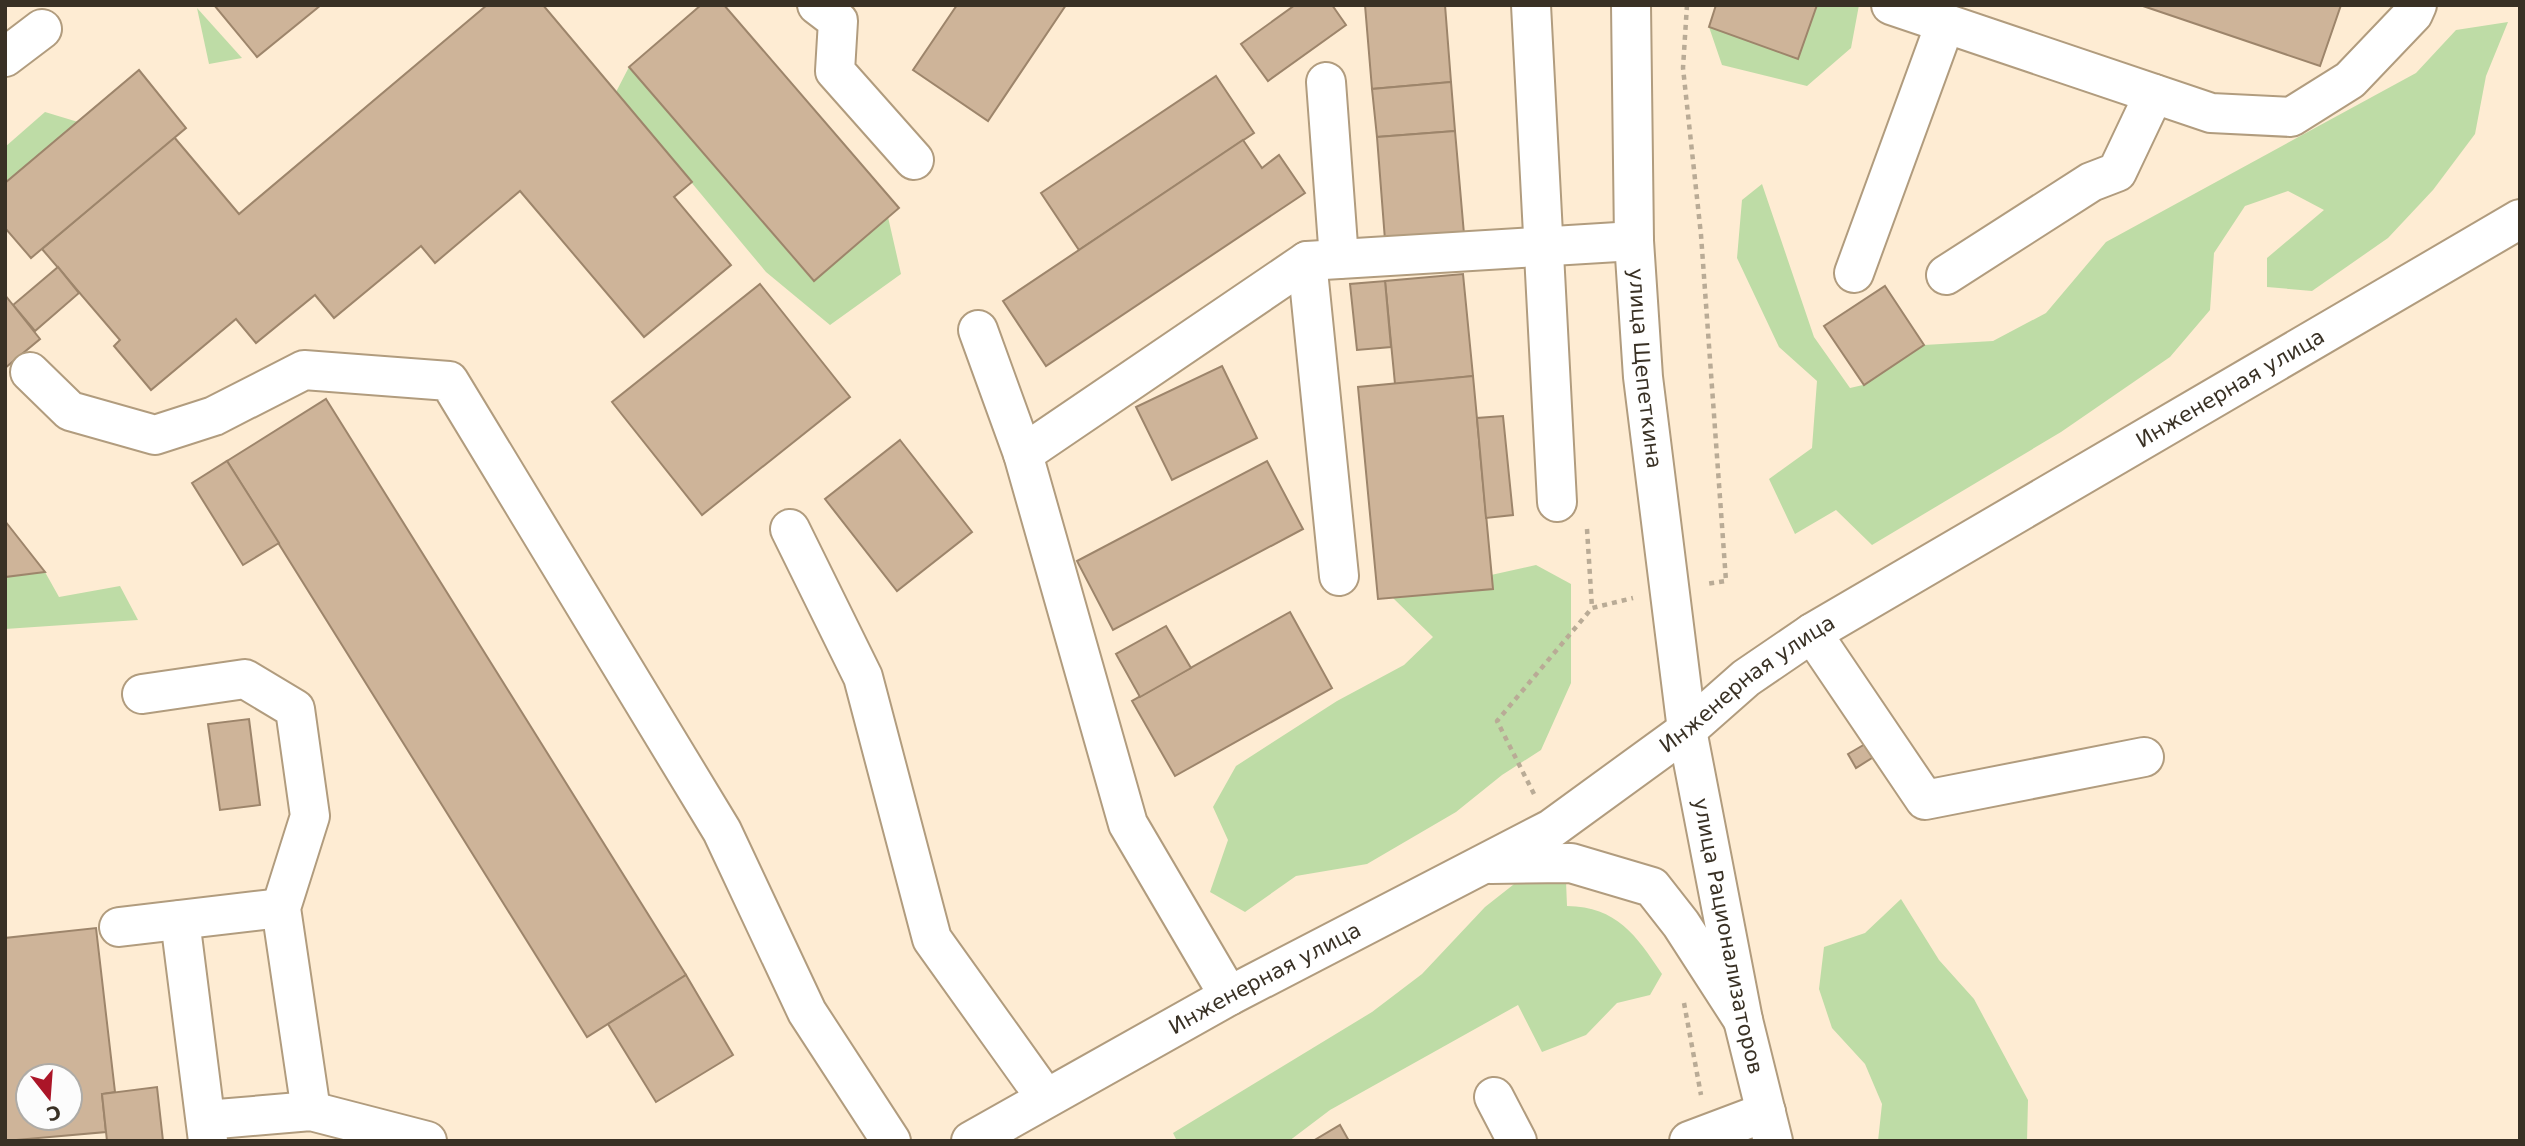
<svg xmlns="http://www.w3.org/2000/svg" width="2525" height="1146" font-family="'DejaVu Sans',sans-serif">
	<style>
		.green { fill: #bedca6 }
		.building { fill: #ceb499; stroke: #9d856b; stroke-width: 2; fill-rule: evenodd }
		.lines { fill: none; stroke-linecap: round; stroke-linejoin: round }
		.minor-casing { stroke: #b19c7e; stroke-width: 42 }
		.major-casing { stroke: #b19c7e; stroke-width: 42 }
		.path { stroke: #b9ab96; stroke-width: 4.5; stroke-dasharray: 5 5; stroke-linecap: butt }
		.minor { stroke: #fff; stroke-width: 38 }
		.major { stroke: #fff; stroke-width: 38 }
		.labels { text-anchor: middle; stroke-width: 5; stroke-linejoin: round; paint-order: stroke }
		.street-label { font-size: 21px; fill: #393125; stroke: #fcfcfc }
	</style>
	<rect width="100%" height="100%" fill="#feecd3"/>
	<!-- green -->
	<g class="green">
		<path d="M1817,5H1859L1851,48L1807,86L1722,65L1709,27L1798,59Z"/>
		<path d="M197,8L242,58L209,64Z"/>
		<path d="M2508,22L2486,76L2475,134L2433,190L2388,238L2312,291L2267,287V258L2324,210L2288,191L2245,206L2214,253L2210,310L2170,357L2061,432L1872,545L1836,510L1795,534L1769,479L1812,448L1817,381L1779,347L1737,258L1742,200L1762,184L1814,337L1850,388L1863,385L1924,345L1993,341L2046,313L2106,242L2416,73L2456,30Z"/>
		<path d="M629,67L813,281L888,217L901,274L830,325L766,272L616,92Z"/>
		<path d="M45,112L78,122L5,183V147Z"/>
		<path d="M1536,565L1571,584V683L1541,750L1502,775L1456,812L1367,864L1296,876L1245,912L1210,892L1228,840L1213,807L1236,766L1337,701L1404,665L1433,637L1393,598L1492,589L1491,575Z"/>
		<path d="M45,572L59,597L120,586L138,620L5,629V577Z"/>
		<path d="M1518,881H1566L1567,906C1617,907 1636,935 1662,974L1650,995L1617,1003L1586,1035L1542,1052L1518,1005L1330,1110L1289,1141H1177L1173,1133L1372,1012L1422,974L1485,907Z"/>
		<path d="M1901,899L1939,960L1974,999L2028,1100L2027,1141H1878L1882,1104L1865,1064L1832,1028L1819,989L1824,947L1865,933Z"/>
	</g>
	<!-- building -->
	<g class="building">
		<path d="M214,5H321L257,57Z"/>
		<path d="M487,5H543L692,182L674,197L731,265L644,337L520,191L435,263L421,246L334,318L315,295L256,343L236,319L151,390L114,346L120,340L42,249L174,137L239,214Z"/>
		<path d="M701,5H724L899,208L814,281L629,67Z"/>
		<path d="M957,5H1066L988,121L913,70Z"/>
		<path d="M1295,5H1332L1346,25L1268,81L1241,44Z"/>
		<path d="M1365,5H1445L1451,82L1372,89Z"/>
		<path d="M1716,5H1817L1798,59L1709,27Z"/>
		<path d="M2140,5H2341L2320,66Z"/>
		<path d="M139,70L186,128L31,258L5,228V183Z"/>
		<path d="M1216,76L1254,133L1079,250L1041,193Z"/>
		<path d="M1451,82L1455,131L1377,137L1372,89Z"/>
		<path d="M1455,131L1464,234L1385,240L1377,137Z"/>
		<path d="M1243,140L1262,168L1279,155L1305,193L1046,366L1003,301Z"/>
		<path d="M58,267L79,293L35,331L13,305Z"/>
		<path d="M1463,274L1473,376L1395,384L1385,281Z"/>
		<path d="M1385,281L1391,347L1357,350L1350,284Z"/>
		<path d="M760,284L850,397L702,515L612,402Z"/>
		<path d="M1885,286L1924,345L1864,385L1824,326Z"/>
		<path d="M5,295L40,339L5,368Z"/>
		<path d="M1222,366L1257,438L1172,480L1136,407Z"/>
		<path d="M1473,376L1493,589L1378,599L1358,387Z"/>
		<path d="M326,399L686,975L587,1037L227,461Z"/>
		<path d="M1503,416L1513,515L1486,518L1477,418Z"/>
		<path d="M900,440L972,532L897,591L825,499Z"/>
		<path d="M227,461L279,543L243,565L192,483Z"/>
		<path d="M1267,461L1303,529L1113,630L1077,561Z"/>
		<path d="M5,521L45,572L5,577Z"/>
		<path d="M1290,612L1332,688L1175,776L1132,701Z"/>
		<path d="M1166,626L1191,668L1140,697L1116,654Z"/>
		<path d="M249,719L260,805L220,810L208,724Z"/>
		<path d="M1872,740L1880,753L1856,768L1848,754Z"/>
		<path d="M96,928L115,1092L102,1094L106,1132L5,1141V938ZM28,1076H70V1118H28Z"/>
		<path d="M686,975L733,1055L656,1102L608,1024Z"/>
		<path d="M157,1087L163,1141H107L102,1094Z"/>
		<path d="M1340,1125L1349,1141H1313Z"/>
	</g>
	<g class="lines">
		<!-- minor casing -->
		<g class="minor-casing">
			<g id="minor">
				<path d="M817,5L838,21L835,71L914,160"/>
				<path d="M1531,5L1557,502"/>
				<path d="M1891,5L2211,113L2291,117L2350,80L2413,14L2417,5"/>
				<path d="M5,57L42,29"/>
				<path d="M1326,82L1339,259"/>
				<path d="M1307,261L1339,576"/>
				<path d="M1854,273L1945,24"/>
				<path d="M1946,275L2091,182L2117,172L2154,94"/>
				<path d="M978,330L1023,454"/>
				<path d="M30,372L70,411L155,435L214,416L304,370L449,381L722,831L807,1012L891,1141"/>
				<path d="M790,529L863,677L932,939L1045,1097"/>
				<path d="M1812,633L1925,800L2144,757"/>
				<path d="M142,694L245,679L295,709L310,816L281,908L311,1111"/>
				<path d="M1491,864L1571,863L1652,887L1681,924L1743,1020"/>
				<path d="M180,920L208,1141"/>
				<path d="M119,927L281,908"/>
				<path d="M1229,996L1128,824L1023,454L1307,261L1634,241"/>
				<path d="M1494,1097L1517,1141"/>
				<path d="M206,1120L311,1111L427,1141"/>
				<path id="s1" d="M971,1141L1229,996L1551,829L1687,730L1746,678L1812,633L2520,219"/>
				<path d="M1689,1141L1766,1112"/>
			</g>
		</g>
		<!-- major casing -->
		<g class="major-casing">
			<g id="major">
				<path id="s2" d="M1631,5L1634,241L1643,377L1687,730L1743,1020L1773,1141"/>
			</g>
		</g>
		<!-- path -->
		<g class="path">
			<path d="M1687,5L1683,68L1701,235L1726,581L1706,584"/>
			<path d="M1587,529L1592,608"/>
			<path d="M1534,794L1497,721L1592,608L1633,598"/>
			<path d="M1684,1003L1701,1095"/>
		</g>
		<!-- minor -->
		<use href="#minor" class="minor"/>
		<!-- major -->
		<use href="#major" class="major"/>
	</g>
	<g class="labels">
		<!-- street labels -->
		<g class="street-label">
			<text dy="7" stroke="none"><textPath href="#s2" startOffset="364">улица Щепеткина</textPath></text>
			<text dy="7" stroke="none"><textPath href="#s1" startOffset="1470">Инженерная улица</textPath></text>
			<text dy="7" stroke="none"><textPath href="#s1" startOffset="903">Инженерная улица</textPath></text>
			<text dy="7" stroke="none"><textPath href="#s2" startOffset="938">улица Рационализаторов</textPath></text>
			<text dy="7" stroke="none"><textPath href="#s1" startOffset="336">Инженерная улица</textPath></text>
		</g>
	</g>
	<!-- border -->
	<rect width="2525" height="1146" fill="none" stroke="#393125" stroke-width="14"/>
	<!-- north arrow -->
	<g transform="translate(49 1097) rotate(163)"><circle r="33" fill="#fcfcfc" stroke="#aeaba6" stroke-width="2"/>
	<path d="M0-5L12 26L0 18L-12 26Z" fill="#ab1528"/>
	<text y="-10" font-size="19" font-weight="bold" text-anchor="middle" fill="#393125">С</text>
	</g>
</svg>
